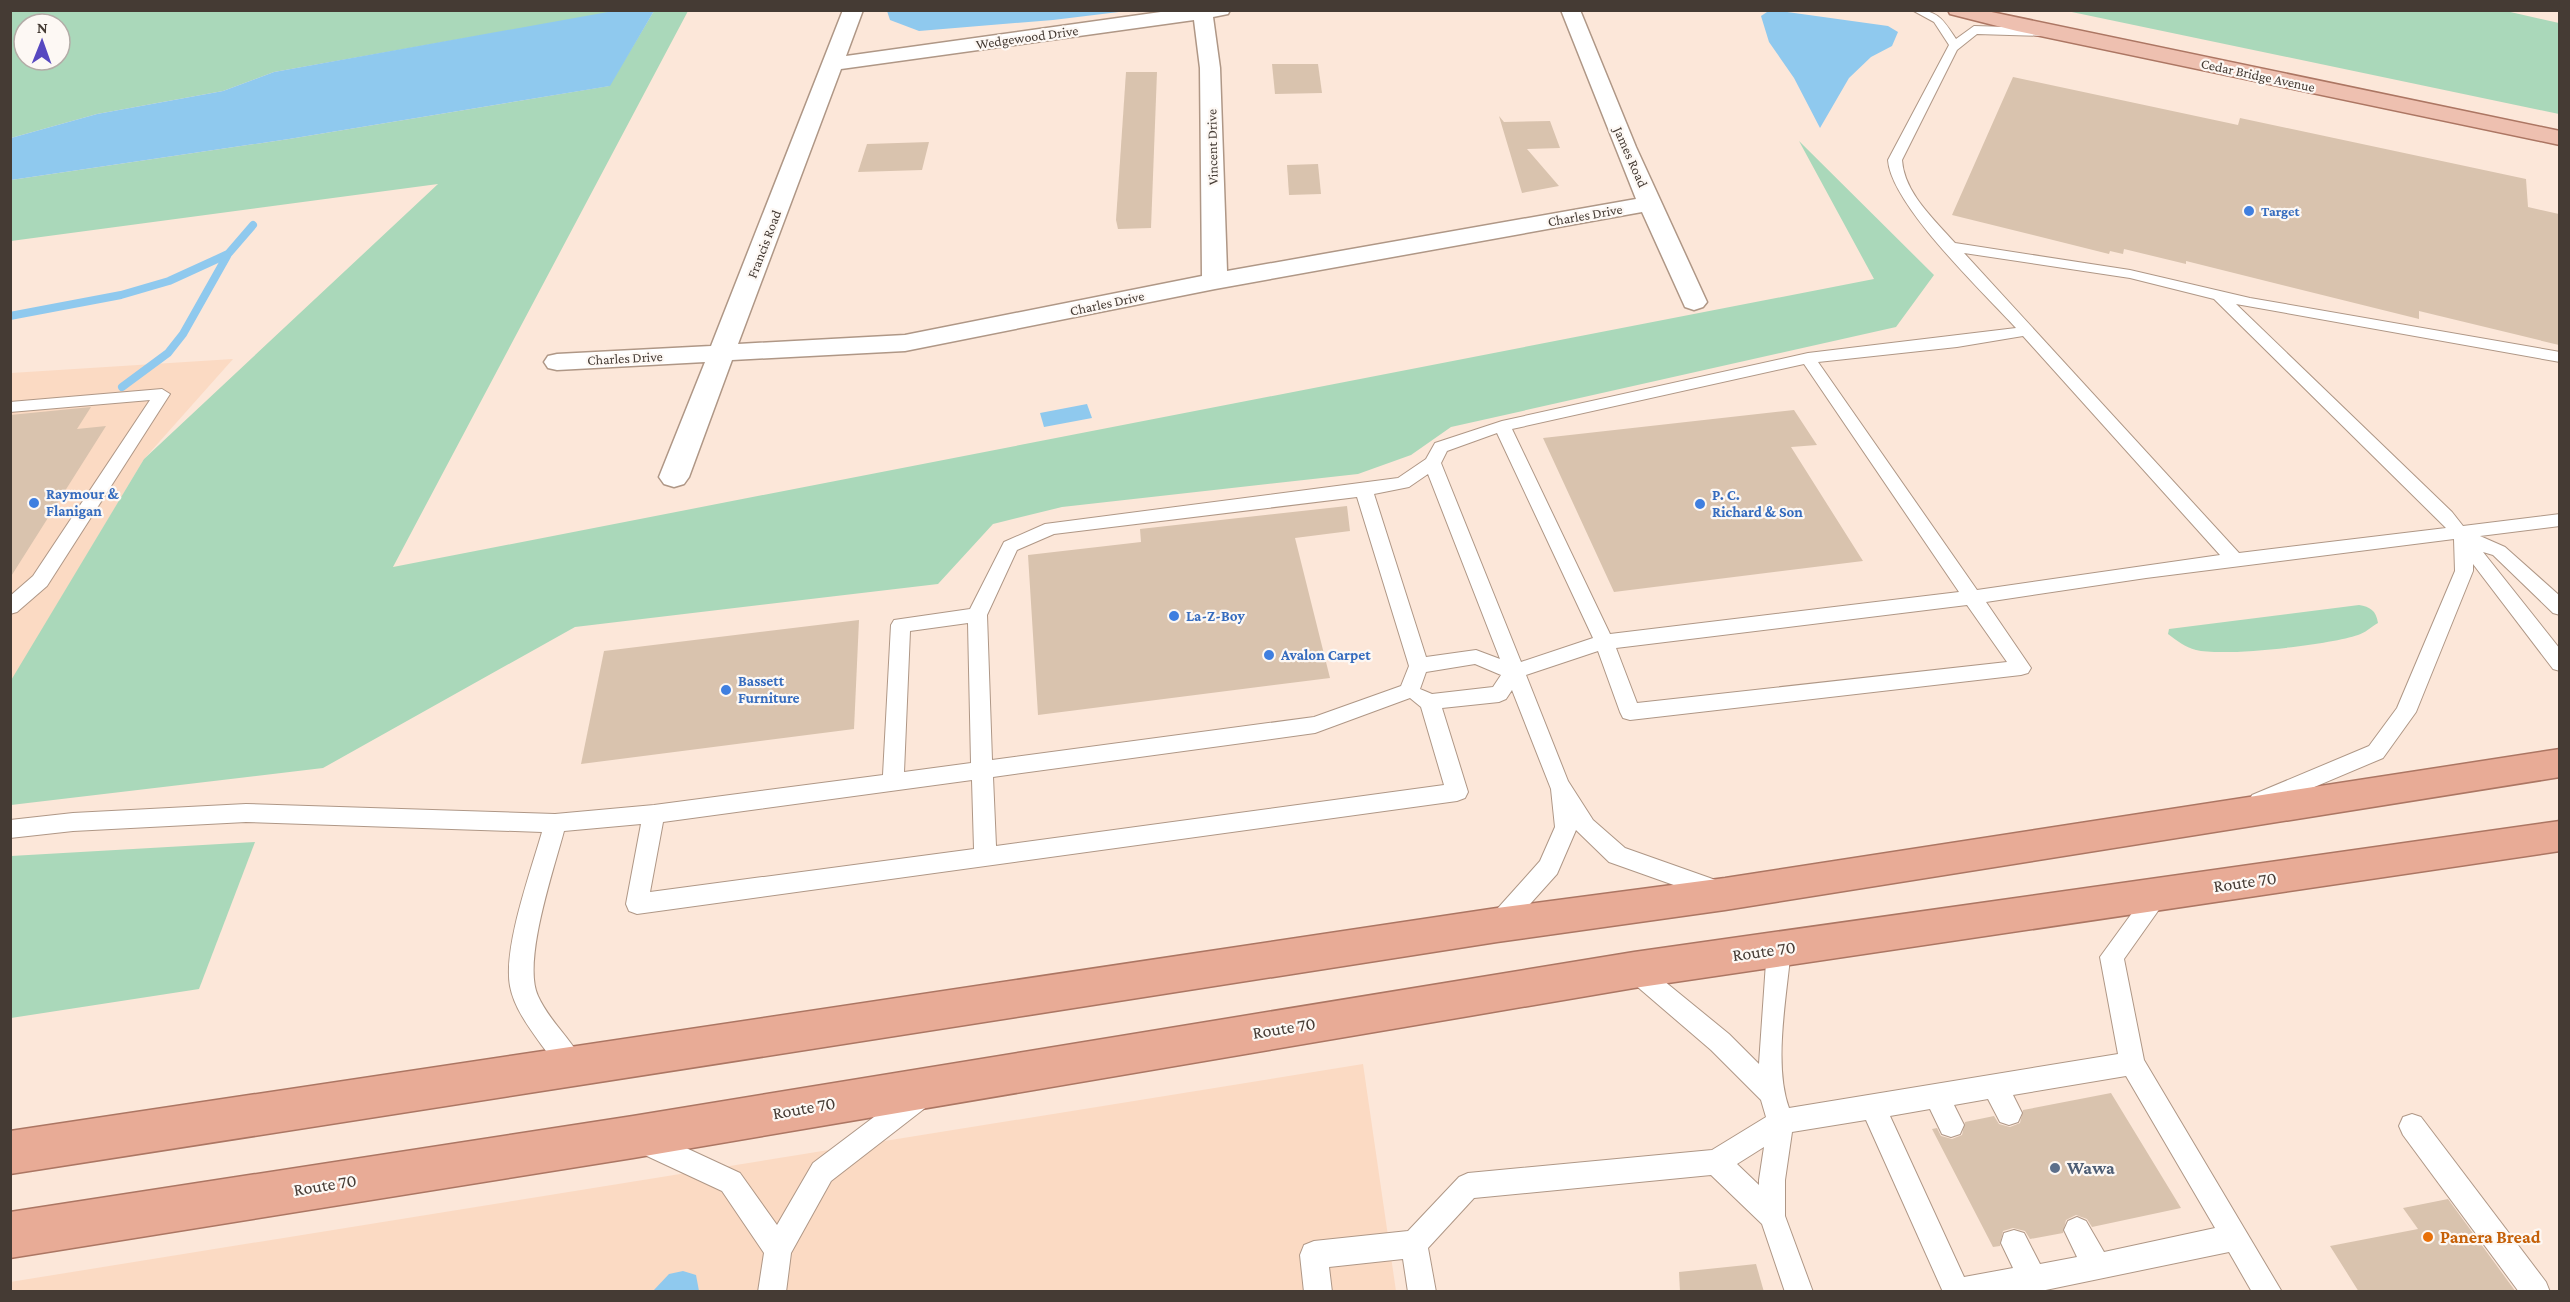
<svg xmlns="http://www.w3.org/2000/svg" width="2570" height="1302" font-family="'Crimson Pro',serif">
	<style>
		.built { fill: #fbdac3 }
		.green { fill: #aad8ba; fill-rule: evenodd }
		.water { fill: #8fc9ee }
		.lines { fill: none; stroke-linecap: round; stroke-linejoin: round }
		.stream { stroke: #8fc9ee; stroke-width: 8 }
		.building { fill: #d9c3ae }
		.service-casing { stroke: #af9786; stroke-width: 2 }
		.minor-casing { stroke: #af9786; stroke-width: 3 }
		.primary-casing { stroke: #ac7663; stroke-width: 3 }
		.trunk-casing { stroke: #ac7663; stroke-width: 3 }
		.service { fill: #fff; fill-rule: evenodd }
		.minor { fill: #fff; fill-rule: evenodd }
		.primary { fill: #eec0b0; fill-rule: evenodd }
		.trunk { fill: #e8ab96; fill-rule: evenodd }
		.shop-dot { fill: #3f7fe0; stroke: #fdf8f4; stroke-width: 2 }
		.service-dot { fill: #5c6f8a; stroke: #fdf8f4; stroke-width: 2 }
		.food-dot { fill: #e8710a; stroke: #fdf8f4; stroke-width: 2 }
		.labels { text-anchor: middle; stroke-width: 4.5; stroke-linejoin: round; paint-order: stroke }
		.far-street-label { font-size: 14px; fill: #453b34; stroke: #fdf8f4 }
		.far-shop-label { font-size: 14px; font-weight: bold; fill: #366cbe; stroke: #fdf8f4; text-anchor: start }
		.shop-label { font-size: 15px; font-weight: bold; fill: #366cbe; stroke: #fdf8f4; text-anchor: start }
		.near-street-label { font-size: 18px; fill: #453b34; stroke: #fdf8f4 }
		.near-service-label { font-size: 18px; font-weight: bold; fill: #4e5e75; stroke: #fdf8f4; text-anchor: start }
		.near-food-label { font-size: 18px; font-weight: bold; fill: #c56008; stroke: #fdf8f4; text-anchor: start }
	</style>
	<rect width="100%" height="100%" fill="#fce7d9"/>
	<!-- built -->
	<g class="built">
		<path d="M233,359L144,459L11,682V373Z"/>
		<path d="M1363,1064L1396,1291L11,1292L10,1282Z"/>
	</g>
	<!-- green -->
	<g class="green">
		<path d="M11,11H619L274,72L223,91L97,114L11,138ZM24,24H60V60H24Z"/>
		<path d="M654,11H688L393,567L1874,279L1799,141L1934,275L1896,327L1451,427L1411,455L1358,474L1062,507L993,524L938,584L575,627L323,768L11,805L10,682L144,459L438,184L11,241V180L289,139L609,86Z"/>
		<path d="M2067,11H2506L2559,23V114Z"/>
		<path d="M2359,605C2370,607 2376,610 2378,623C2371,627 2365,633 2358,635C2329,645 2224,657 2196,650C2185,647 2177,641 2168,634L2169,629Z"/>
		<path d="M255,842L199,989L11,1018V856Z"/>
	</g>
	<!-- water -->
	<g class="water">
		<path d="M619,10L654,11L610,86L289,139L11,180V138L97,114L223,91L274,72Z"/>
		<path d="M887,11V10L1127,11L1053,20L919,31L890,20Z"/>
		<path d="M1780,11L1888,26L1898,32L1892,46L1871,57L1849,78L1820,128L1794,78L1769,42L1761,16L1767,12Z"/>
		<path d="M1087,404L1092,418L1044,427L1040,413Z"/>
		<path d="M683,1271L696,1275L699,1291H653L669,1274Z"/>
	</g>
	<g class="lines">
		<!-- stream -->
		<g class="stream">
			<path d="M10,316L121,295L169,281L228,254L253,225"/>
			<path d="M122,387L168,353L183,334L227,256"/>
		</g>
	</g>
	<!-- building -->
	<g class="building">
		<path d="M1272,64H1318L1322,93L1275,94Z"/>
		<path d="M1126,72H1157L1151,228L1118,229L1116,220Z"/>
		<path d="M2013,77L2238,125L2240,118L2526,179L2528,207L2559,214V345L2419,311V319L2186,261V264L2124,249L2123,254L2110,251L2109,254L1952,215Z"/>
		<path d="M1499,116L1504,122L1550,121L1560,148L1527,149L1559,186L1522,193Z"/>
		<path d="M929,142L922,170L858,172L867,144Z"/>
		<path d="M1318,164L1321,194L1289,195L1287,165Z"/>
		<path d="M91,407L77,429L106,426L10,578V415Z"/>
		<path d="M1794,410L1817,445L1791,447L1863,561L1614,592L1543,438Z"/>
		<path d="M1347,506L1350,531L1295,538L1330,678L1038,715L1028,555L1141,542L1140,529Z"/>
		<path d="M859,620L854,729L581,764L604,651Z"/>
		<path d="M2111,1093L2181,1208L2092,1227L2087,1219L2076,1215L2066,1220L2063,1233L2030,1239L2025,1231L2013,1228L2003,1231L2000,1246L1993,1247L1932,1129L1937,1128L1941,1136L1952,1139L1962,1135L1965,1122L1994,1116L1999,1124L2010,1127L2020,1123L2023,1110Z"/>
		<path d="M2448,1199L2516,1292H2359L2330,1246L2418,1229L2403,1208Z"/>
		<path d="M1756,1264L1764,1292H1680L1679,1272Z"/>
	</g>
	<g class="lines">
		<!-- service casing -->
		<g class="service-casing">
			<g id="service">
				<path d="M1912,10C1938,10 1942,18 1956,39L1974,26L2045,28L2051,32L2045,36L1977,34L1957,50L1902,160C1904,193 1935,220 1955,243L2130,270L2250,298L2560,352V362L2236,304L2452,512L2463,526L2560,514V526L2480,536L2505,547L2560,596V615L2553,613L2493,555L2483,552L2560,649V671L2553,669L2473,564V571L2416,712L2383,758L2260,810L2252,807L2249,801L2252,795L2369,746L2397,708L2455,571L2454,539L2146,578L1986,602L2031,668L2028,673L2021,675L1630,720L1623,718L1620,712L1598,651L1526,675L1568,781L1593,820L1625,848L1724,883L1727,890L1724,897L1716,900L1609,862L1576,830L1557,874L1505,932L1497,935L1489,932L1486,925L1489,918L1540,861L1555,827L1551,789L1512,690L1506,699L1499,702L1442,708L1468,792L1465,798L1457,801L637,914L629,911L626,904L641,824L564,831C554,869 522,962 538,996C550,1023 575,1042 586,1068L583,1076L574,1080C560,1074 552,1059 543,1047C530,1029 514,1008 510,986C503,947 531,871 542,832L246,822L73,831L10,838V820L73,813L246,804L555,814L654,805L883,775L891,625L894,620L970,609L1004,542L1045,524L1398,478L1426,459L1435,443L1502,421L1808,353L2016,328C1984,293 1891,205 1888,160L1949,45L1934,22ZM1964,253L2130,278L2214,299L2446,528L2239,553ZM2023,336L2220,555L1977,590L1818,362L1957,347ZM1804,364L1959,592L1610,634L1512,429ZM1497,433L1593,638L1521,662L1441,463L1447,451ZM1428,474L1500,659L1476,650L1426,657L1374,494L1409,487ZM1357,497L1409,666L1401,686L1314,717L992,760L987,615L1017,550L1054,534ZM1967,605L2007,662L1637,703L1616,648ZM968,623L971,763L904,772L910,631ZM1475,664L1501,675L1493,687L1432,694L1420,689L1426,672ZM1410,698L1421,707L1444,785L996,846L993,777L1315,733ZM972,780L974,849L650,892L663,822Z"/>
				<path d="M162,389L170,394L47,586L17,612L10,614V596L33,576L150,400L10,412V402Z"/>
				<path d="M2159,884L2167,887L2170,894L2124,959L2144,1060L2282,1292H2252L2229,1252L2036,1292H1943L1866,1120L1792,1132L1785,1180V1216L1813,1292H1785L1762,1224L1711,1175L1474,1198L1428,1248L1436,1292H1408L1403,1259L1329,1267L1332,1292H1304L1300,1255L1304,1245L1314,1241L1408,1231L1459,1177L1468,1173L1712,1150L1766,1117L1761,1100L1711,1050L1626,977L1622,970L1626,963L1634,959L1642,963L1729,1034L1759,1064L1767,948L1771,941L1779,938L1787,941L1791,948C1787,995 1773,1064 1789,1108L2118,1054L2100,957L2151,887ZM2126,1076L2215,1228L2104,1252L2086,1221L2077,1217L2068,1221L2064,1230L2077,1257L2040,1264L2024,1233L2014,1230L2004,1233L2001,1243L2013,1268L1964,1277L1890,1116L1930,1109L1942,1134L1951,1137L1960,1134L1964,1125L1954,1105L1988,1099L2000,1122L2009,1125L2018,1122L2022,1113L2013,1095ZM1764,1147L1759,1180V1185L1737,1164Z"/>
				<path d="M920,1085L929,1089L933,1097L929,1105L831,1181L791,1253L786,1292H758L764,1253L722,1191L634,1150L630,1141L634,1132L643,1128L740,1173L777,1225L813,1163L911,1089Z"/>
				<path d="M2412,1114L2421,1117L2546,1282L2550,1292H2519L2403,1135L2399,1126L2403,1117Z"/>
			</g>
		</g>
		<!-- minor casing -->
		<g class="minor-casing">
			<path id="minor" d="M843,10H863L846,56L1175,10H1230L1228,14L1213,17L1220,68L1227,271L1636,199L1561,10H1580L1636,147L1707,302L1703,307L1694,310L1685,307L1642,212L1215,289L905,351L732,360L689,477L684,484L674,487L664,484L659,477L705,362L557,370L548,368L544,362L548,356L557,354L711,346ZM1194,20L1200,68L1202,276L905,335L738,344L841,69Z"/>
		</g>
		<!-- primary casing -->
		<g class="primary-casing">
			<path id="primary" d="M1948,10H1982L2560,131V145L2017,31L1950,14Z"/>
		</g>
		<!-- trunk casing -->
		<g class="trunk-casing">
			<g id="trunk">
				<path d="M2560,749V777L1725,910L1497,942L10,1174V1131L1497,908L1725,878Z"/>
				<path d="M2560,821V851L1634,988L633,1158L10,1258V1212L633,1116L1634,952Z"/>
			</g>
		</g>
		<!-- service -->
		<use href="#service" class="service"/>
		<!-- minor -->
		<use href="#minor" class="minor"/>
		<!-- primary -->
		<use href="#primary" class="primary"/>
		<!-- trunk -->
		<use href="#trunk" class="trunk"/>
	</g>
	<!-- markers -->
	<g class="shop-dot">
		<circle cx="2249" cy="211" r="6"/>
		<circle cx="34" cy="503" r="6"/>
		<circle cx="1700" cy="504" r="6"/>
		<circle cx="1174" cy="616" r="6"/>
		<circle cx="1269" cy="655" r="6"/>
		<circle cx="726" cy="690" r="6"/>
	</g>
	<circle class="service-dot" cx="2055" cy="1168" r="6"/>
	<circle class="food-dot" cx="2428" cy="1237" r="6"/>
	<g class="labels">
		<!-- far-street labels -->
		<g class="far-street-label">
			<text transform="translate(1027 37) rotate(-8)" y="5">Wedgewood Drive</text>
			<text transform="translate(2258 75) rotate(12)" y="5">Cedar Bridge Avenue</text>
			<text transform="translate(1212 147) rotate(-91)" y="5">Vincent Drive</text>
			<text transform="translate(1631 157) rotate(66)" y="5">James Road</text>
			<text transform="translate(1585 215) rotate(-10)" y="5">Charles Drive</text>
			<text transform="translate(764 244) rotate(-69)" y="5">Francis Road</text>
			<text transform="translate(1107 303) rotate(-12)" y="5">Charles Drive</text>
			<text transform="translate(625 358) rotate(-3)" y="5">Charles Drive</text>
		</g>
		<!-- far-shop labels -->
		<g class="far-shop-label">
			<text x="2261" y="216">Target</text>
		</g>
		<!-- shop labels -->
		<g class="shop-label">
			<text x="46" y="499">Raymour &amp;<tspan x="46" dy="17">Flanigan</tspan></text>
			<text x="1712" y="500">P. C.<tspan x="1712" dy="17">Richard &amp; Son</tspan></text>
			<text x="1186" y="621">La-Z-Boy</text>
			<text x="1281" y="660">Avalon Carpet</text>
			<text x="738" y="686">Bassett<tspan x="738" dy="17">Furniture</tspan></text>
		</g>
		<!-- near-street labels -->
		<g class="near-street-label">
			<text transform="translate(2245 882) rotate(-8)" y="6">Route 70</text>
			<text transform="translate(1764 951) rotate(-8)" y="6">Route 70</text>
			<text transform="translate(1284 1028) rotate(-9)" y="6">Route 70</text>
			<text transform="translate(804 1108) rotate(-10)" y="6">Route 70</text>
			<text transform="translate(325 1185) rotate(-9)" y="6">Route 70</text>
		</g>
		<!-- near-service labels -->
		<g class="near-service-label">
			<text x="2067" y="1174">Wawa</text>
		</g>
		<!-- near-food labels -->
		<g class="near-food-label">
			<text x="2440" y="1243">Panera Bread</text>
		</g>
	</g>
	<!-- border -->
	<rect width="2570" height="1302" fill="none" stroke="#453b34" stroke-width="24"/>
	<!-- north arrow -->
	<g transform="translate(42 42) rotate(1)"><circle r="28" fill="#fdf8f4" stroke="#b3aca7" stroke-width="1.5"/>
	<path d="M0-4.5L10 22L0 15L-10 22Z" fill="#5748c0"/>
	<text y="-9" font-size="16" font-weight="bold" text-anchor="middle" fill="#453b34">N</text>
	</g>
</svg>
